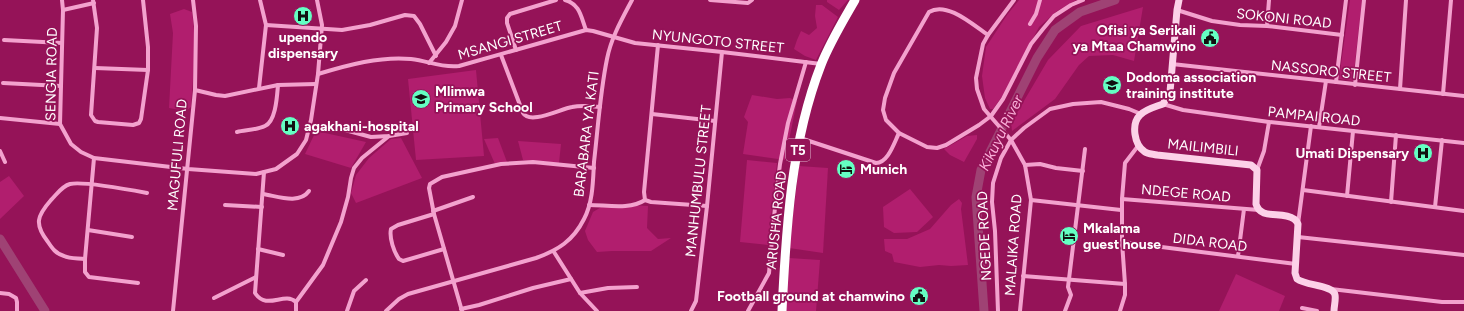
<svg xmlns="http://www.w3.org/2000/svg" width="1464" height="311" font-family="Figtree,sans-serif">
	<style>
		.green { fill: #b11e6e }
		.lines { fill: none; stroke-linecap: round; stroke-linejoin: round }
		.river { stroke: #9f4274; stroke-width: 9 }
		.street { stroke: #f3a2ce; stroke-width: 4 }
		.secondary { stroke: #fcd1e8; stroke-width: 7 }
		.highway { stroke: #fff; stroke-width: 9 }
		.labels { text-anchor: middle; stroke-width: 3.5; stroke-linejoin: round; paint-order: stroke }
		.shield { fill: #951358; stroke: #dfb8cd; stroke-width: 1 }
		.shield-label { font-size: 13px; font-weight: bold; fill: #fff }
		.street-label { font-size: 14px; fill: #fff; stroke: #951358 }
		.poi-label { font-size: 14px; font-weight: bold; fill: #fff; stroke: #951358; text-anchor: start }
		.water-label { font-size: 15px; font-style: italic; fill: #f9aed8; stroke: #951358 }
	</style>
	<rect width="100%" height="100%" fill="#951358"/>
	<!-- green -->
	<g class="green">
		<path d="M827,0H848L839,10L827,2Z"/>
		<path d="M1019,0H1076L1057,11L1039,27L1003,95L993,109H990L985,98L982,76L986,47L1007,15Z"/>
		<path d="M1350,0H1362L1353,81L1339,79Z"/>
		<path d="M816,5H822L838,17L816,60L805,56L794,49L797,40L801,31L809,35L817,28L815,16Z"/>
		<path d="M1143,7L1134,61L1113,55L1089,56L1079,65L1055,99L1012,131L1011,123L1048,60L1081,26Z"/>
		<path d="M184,9L192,12C197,43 193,76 191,107L186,111L169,108L173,33L170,14Z"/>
		<path d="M476,70L484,156L416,160L408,79Z"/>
		<path d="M752,95L777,99L790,98L797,101L785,160L743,154L748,122L744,117Z"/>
		<path d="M316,131L366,142L351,168L305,154Z"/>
		<path d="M977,135V139L964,162L950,155L944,149L967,136Z"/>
		<path d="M401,138L422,178L356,203L351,193L356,175L369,158L391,139Z"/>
		<path d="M498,138L507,162L495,164L484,139Z"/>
		<path d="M518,141L561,144L559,163L523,160Z"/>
		<path d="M747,160L777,163L768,245L740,242Z"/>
		<path d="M799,166L828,168L823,253L789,248Z"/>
		<path d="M9,176L24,196L0,219V182Z"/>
		<path d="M910,189L933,217L917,232L894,233L884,227L883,207Z"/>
		<path d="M959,199L962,203L961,209L968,265L951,266L939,265L920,267L894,262L892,254L885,251L884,239H907L930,229L951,205Z"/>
		<path d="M630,205L648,206L647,228L658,239L671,238L651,251H612L597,252L588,240L585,231L593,212L603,206Z"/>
		<path d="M789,258L820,260L816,311H785Z"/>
		<path d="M1236,274L1285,296L1279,311H1219Z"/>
	</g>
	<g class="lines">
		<!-- river -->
		<g class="river">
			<path d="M0,239L45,311"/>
			<path d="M984,311L976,197L981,170L1037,58L1055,30L1080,12L1115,0"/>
		</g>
		<!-- street -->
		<g class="street">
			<path d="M62,0L63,10L60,124L71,144L81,152L94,158L188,169L256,174L276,169L297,154L306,140L311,120L318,74L322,25L317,0"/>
			<path d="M93,0L97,28L91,115L95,121L98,122L133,125L139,123L141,119L148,70V47L143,0"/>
			<path d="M565,0C580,4 581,17 586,30"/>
			<path d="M710,0L748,3L752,0"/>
			<path d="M1014,0L988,35L983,44L976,78L977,89L984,109L1011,140L1025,165L1031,200L1020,311"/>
			<path d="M63,10L94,3"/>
			<path d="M1177,10L1212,21L1240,25L1267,26L1342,35"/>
			<path d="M1030,24L1036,14L1040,0"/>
			<path d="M266,25L342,30L370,25L405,15L414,16L420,24L436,56"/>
			<path d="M1267,26L1269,0"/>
			<path d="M988,35C973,25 947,1 929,12L894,73L885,98L883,110L886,120L899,133L927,147L937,148L946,145L979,125L991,116L1003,99L1031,44L1043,29L1054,16L1071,5L1083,0"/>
			<path d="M4,40L62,43"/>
			<path d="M658,45L644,192L645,200L651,202L707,206"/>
			<path d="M516,50L507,23V18L510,14L556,0"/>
			<path d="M501,55L523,113C530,125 560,109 572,107C581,105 591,106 600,107"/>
			<path d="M429,63L446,42L455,26L462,0"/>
			<path d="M1172,64L1464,96"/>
			<path d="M95,68L148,70"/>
			<path d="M318,74C348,65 380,56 411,59C429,61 440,68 459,66L586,30L593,31L635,43L722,52L821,64"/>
			<path d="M1336,82L1346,0"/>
			<path d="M3,83L61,86"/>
			<path d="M1355,85L1364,0"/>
			<path d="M259,88L266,25L260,0"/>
			<path d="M1400,89L1406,0"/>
			<path d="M195,90L216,95L225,96L278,85L316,84"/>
			<path d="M1443,94L1451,0"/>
			<path d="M1163,104L1183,110L1269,122L1464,143"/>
			<path d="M652,114L715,121"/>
			<path d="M0,118L60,124"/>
			<path d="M1319,127L1326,81"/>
			<path d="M309,128L345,130L371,137L389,136L407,133"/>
			<path d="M237,132C245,130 257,130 265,126C276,121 277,96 278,85"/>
			<path d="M800,138L876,163C888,163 894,143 899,133"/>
			<path d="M0,151L5,162"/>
			<path d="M94,158L85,259V272L89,277L138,283"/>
			<path d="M1025,165L1040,164L1056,168L1083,171"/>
			<path d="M1257,170L1264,151L1269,122"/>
			<path d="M264,172L255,293C267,311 284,291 296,302V311"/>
			<path d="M1303,190L1464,211"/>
			<path d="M263,194C277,196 299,205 309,191"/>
			<path d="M1347,196L1353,131"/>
			<path d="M1122,199L1125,163L1138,146"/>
			<path d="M1031,200L1121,210"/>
			<path d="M1391,202L1396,135"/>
			<path d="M225,205L262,207"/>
			<path d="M589,205C607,205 630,210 645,200"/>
			<path d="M1435,207L1442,140"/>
			<path d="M433,211L473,197"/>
			<path d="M434,214L398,225L391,229C389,238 394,252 399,259L403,261L444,249"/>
			<path d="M1298,224L1311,126"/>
			<path d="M88,230L132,237"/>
			<path d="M1298,237L1464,255"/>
			<path d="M1122,242L1296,264"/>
			<path d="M258,249L283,255"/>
			<path d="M554,252L580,293L597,311"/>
			<path d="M1238,256L1244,209"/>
			<path d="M85,259C78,258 70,259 64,256C56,254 52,248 48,242C34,224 37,216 51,200C57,194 62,186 70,184C83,181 131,190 147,193"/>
			<path d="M1023,276L1125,284"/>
			<path d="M1331,289L1442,302H1464"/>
			<path d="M0,293L9,294L16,298L17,302V311"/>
			<path d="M580,293L608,288L637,287"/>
			<path d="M214,298L256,277"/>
			<path d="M296,302L323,265L341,222L348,197L351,178L354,168L362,158L389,136"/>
			<path d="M1302,308L1317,311"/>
			<path d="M461,309L479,305L533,288L571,279"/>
			<path d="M173,311L195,90L196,26L193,0"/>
			<path d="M347,311L354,291L366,280"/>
			<path d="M386,311L399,299L408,294L536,258C558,250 573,241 584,219C593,202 593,181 594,162C598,128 600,93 607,59C611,38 622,19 632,0"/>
			<path d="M462,311L434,214L429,188L430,184L442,177L501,164L533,162L594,168"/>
			<path d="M691,311L696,301L707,206L722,52"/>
			<path d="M748,311L769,273L776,196L780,164L788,123L806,62"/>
			<path d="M998,311L995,231L992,202L993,183L1001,158L1011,140L1024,128L1050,109L1073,104L1101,102L1129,109L1141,114"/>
			<path d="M1065,311L1071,295L1068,287L1085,149"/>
			<path d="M1120,311L1125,295V284L1122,242V199L1259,210"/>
		</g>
		<!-- secondary -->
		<path class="secondary" d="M1179,0L1177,10L1170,92L1163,104C1155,107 1146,109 1140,115C1131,124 1134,145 1145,152C1148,154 1153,154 1157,155L1251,165L1257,170L1256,204C1261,221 1282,210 1294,219C1296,220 1297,222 1298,224L1295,273L1297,279C1307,286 1333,285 1335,295C1336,300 1334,306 1334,311"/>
		<!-- highway -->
		<path class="highway" d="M782,311C786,229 791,142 821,65C830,42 843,21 855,0"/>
	</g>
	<!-- icons -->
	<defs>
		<g id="hospital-disc" transform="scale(1)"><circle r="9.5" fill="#64ffc3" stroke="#951358"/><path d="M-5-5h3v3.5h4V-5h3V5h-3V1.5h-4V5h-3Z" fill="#111"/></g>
		<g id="civic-disc" transform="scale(1)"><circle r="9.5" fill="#64ffc3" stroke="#951358"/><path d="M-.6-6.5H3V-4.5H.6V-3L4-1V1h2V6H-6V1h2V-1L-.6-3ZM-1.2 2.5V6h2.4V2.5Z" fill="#111"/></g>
		<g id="university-disc" transform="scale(1)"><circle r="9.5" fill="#64ffc3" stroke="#951358"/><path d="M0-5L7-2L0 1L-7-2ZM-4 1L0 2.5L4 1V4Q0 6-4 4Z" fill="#111"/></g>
		<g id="school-disc" transform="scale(1)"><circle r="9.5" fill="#64ffc3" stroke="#951358"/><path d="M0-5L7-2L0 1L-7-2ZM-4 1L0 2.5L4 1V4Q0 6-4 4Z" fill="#111"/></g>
		<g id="hotel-disc" transform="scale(1)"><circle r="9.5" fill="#64ffc3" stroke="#951358"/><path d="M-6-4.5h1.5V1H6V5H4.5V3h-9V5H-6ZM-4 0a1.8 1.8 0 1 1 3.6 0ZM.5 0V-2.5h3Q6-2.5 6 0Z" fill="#111"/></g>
	</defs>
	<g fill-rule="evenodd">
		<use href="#hospital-disc" x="303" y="16"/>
		<use href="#civic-disc" x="1210" y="38"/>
		<use href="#university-disc" x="1112" y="85"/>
		<use href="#school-disc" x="421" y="99"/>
		<use href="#hospital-disc" x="290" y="126"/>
		<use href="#hospital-disc" x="1423" y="153"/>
		<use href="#hotel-disc" x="846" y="169"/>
		<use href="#hotel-disc" x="1069" y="236"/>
		<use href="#civic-disc" x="919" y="296"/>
	</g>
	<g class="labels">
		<!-- shield labels -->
		<rect class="shield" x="786" y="139" width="24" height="22" rx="3"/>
		<g class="shield-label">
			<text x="798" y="155">T5</text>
		</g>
		<!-- street labels -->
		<g class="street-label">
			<text transform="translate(1284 18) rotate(6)" y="5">SOKONI ROAD</text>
			<text transform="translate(510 40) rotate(-16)" y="5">MSANGI STREET</text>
			<text transform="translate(718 41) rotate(6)" y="5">NYUNGOTO STREET</text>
			<text transform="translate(1331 71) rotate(6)" y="5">NASSORO STREET</text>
			<text transform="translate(51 74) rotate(-89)" y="5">SENGIA ROAD</text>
			<text transform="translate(1314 116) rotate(6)" y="5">PAMPAI ROAD</text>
			<text transform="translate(586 134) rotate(-83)" y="5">BARABARA YA KATI</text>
			<text transform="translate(1203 147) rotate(6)" y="5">MAILIMBILI</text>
			<text transform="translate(177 155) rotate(-85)" y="5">MAGUFULI ROAD</text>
			<text transform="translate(698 181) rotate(-84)" y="5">MANHUMBULU STREET</text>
			<text transform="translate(1186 193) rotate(5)" y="5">NDEGE ROAD</text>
			<text transform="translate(776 220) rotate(-84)" y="5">ARUSHA ROAD</text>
			<text transform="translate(984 236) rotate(-93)" y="5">NGEDE ROAD</text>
			<text transform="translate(1210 242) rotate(7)" y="5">DIDA ROAD</text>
			<text transform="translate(1013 245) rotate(-86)" y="5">MALAIKA ROAD</text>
		</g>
		<!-- poi labels -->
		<g class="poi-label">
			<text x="1196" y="35" text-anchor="end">Ofisi ya Serikali<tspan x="1196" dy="16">ya Mtaa Chamwino</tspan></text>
			<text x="303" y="42" text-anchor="middle">upendo<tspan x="303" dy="16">dispensary</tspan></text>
			<text x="1126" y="82">Dodoma association<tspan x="1126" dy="16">training institute</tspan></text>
			<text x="435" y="96">Mlimwa<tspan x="435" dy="16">Primary School</tspan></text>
			<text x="304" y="131">agakhani-hospital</text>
			<text x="1409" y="158" text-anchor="end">Umati Dispensary</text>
			<text x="860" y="174">Munich</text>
			<text x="1083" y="233">Mkalama<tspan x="1083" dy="16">guest house</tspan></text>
			<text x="905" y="301" text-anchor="end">Football ground at chamwino</text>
		</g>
		<!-- water labels -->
		<g class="water-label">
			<text transform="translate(1001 133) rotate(-64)" y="5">Kikuyu River</text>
		</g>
	</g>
</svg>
